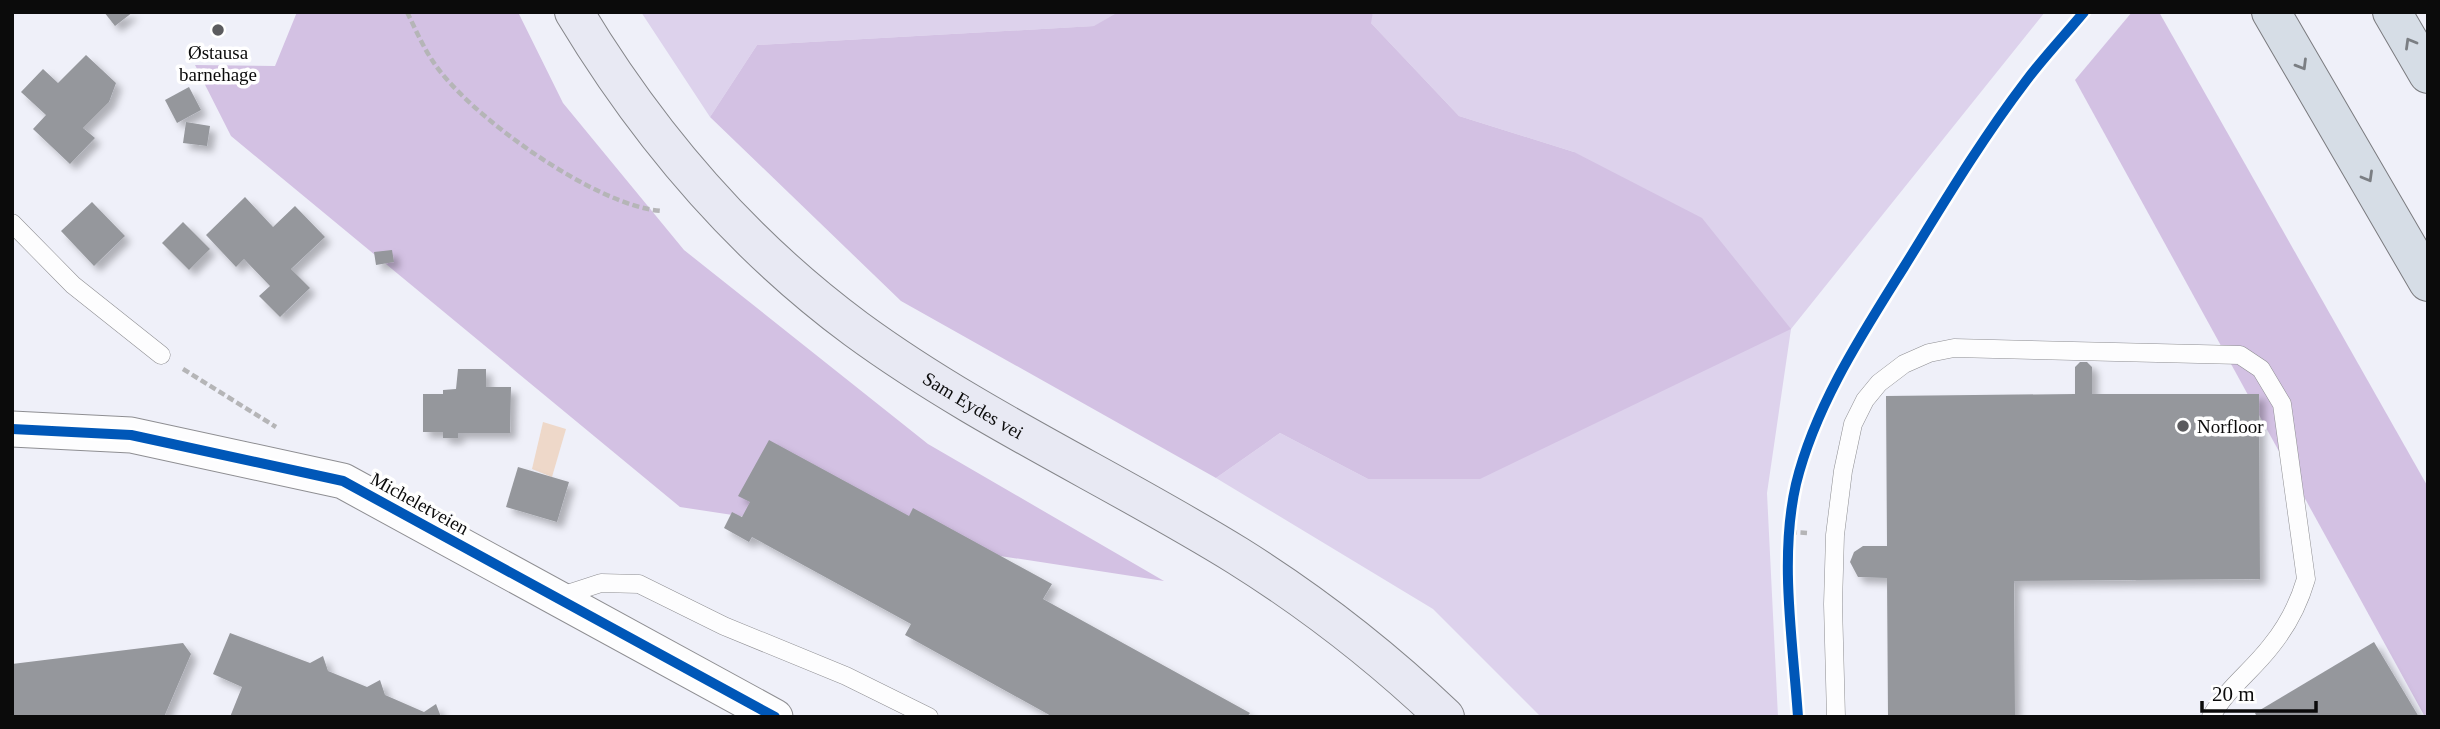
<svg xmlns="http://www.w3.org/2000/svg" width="2440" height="729" font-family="'Times New Roman',serif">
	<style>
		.green { fill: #ddd2ec }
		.forest { fill: #d3c1e3 }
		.water { fill: #eed8c9 }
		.building { fill: #95979c; filter: url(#shadow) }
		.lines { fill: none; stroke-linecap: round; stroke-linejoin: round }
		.lane-casing { stroke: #8e8e92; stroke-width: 19 }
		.street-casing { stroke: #8e8e92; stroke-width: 37 }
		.secondary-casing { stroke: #848589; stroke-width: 40 }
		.highway-casing { stroke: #7b7b7f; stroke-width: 40 }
		.path { stroke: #b5b5b7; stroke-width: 4.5; stroke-dasharray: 7 3.5; stroke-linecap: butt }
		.lane { stroke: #fdfdfe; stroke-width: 18 }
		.street { stroke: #fdfdfe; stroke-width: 35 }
		.secondary { stroke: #e8e9f3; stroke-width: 38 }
		.highway { stroke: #d6dde6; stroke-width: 38 }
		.cycleway-casing { stroke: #fff; stroke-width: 15 }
		.cycleway { stroke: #0057b8; stroke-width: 10 }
		.oneway { stroke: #7b7e83 }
		.poi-dot { fill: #5b5b5e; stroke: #fff; stroke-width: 2.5 }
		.labels { text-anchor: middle; stroke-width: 7; stroke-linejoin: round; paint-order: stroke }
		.poi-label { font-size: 19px; fill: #0b0b0b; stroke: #fff }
		.street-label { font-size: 19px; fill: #0b0b0b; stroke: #fff }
	</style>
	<defs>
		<filter id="shadow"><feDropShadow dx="6" dy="6" stdDeviation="3.5" flood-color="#0004"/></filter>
	</defs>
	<rect width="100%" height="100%" fill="#eff0f9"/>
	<!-- green -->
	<g class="green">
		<path d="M641,12H1118L1095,26L757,45L710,117Z"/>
		<path d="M1373,12H2045L1791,329L1767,493L1778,717H1541L1433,609L1216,478L1280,433L1368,479L1574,152L1459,116L1370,22Z"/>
	</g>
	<!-- forest -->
	<g class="forest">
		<path d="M297,12H518L563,103L684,250L928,444L1164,581L680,507L231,136L195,65L275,66Z"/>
		<path d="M1118,12H1373L1371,23L1459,116L1574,152L1702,218L1791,329L1480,479H1368L1280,433L1216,478L901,301L710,117L757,45L1094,26Z"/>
		<path d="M2132,12H2159L2428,487V717H2425L2075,80Z"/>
	</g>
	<!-- water -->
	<path class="water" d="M543,422L566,429L552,477L532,469Z"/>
	<!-- building -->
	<g class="building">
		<path d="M104,12H133L115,26Z"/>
		<path d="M86,55L116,83L109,102L83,128L95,138L70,164L33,129L46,115L21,92L43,69L58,83Z"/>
		<path d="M189,87L201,110L177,123L165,100Z"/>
		<path d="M186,122L210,126L207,146L183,143Z"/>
		<path d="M245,197L273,227L295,206L325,237L291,269L310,288L280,317L259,296L270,286L244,259L236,267L206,235Z"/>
		<path d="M92,202L125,236L94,266L61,231Z"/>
		<path d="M183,222L210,249L189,270L162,243Z"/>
		<path d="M392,250L394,262L376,265L374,252Z"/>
		<path d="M2080,362H2087L2092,367V394H2259L2260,579L2014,581L2015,717H1888L1887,578L1858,577L1850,562L1854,552L1863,546H1887L1886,396L2075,394V367Z"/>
		<path d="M458,369H486V387H511L510,433H458V438H443V432H423V394H443V390L456,389Z"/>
		<path d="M769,440L909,516L913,508L1052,584L1043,599L1250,713L1247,717H1053L905,635L911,624L752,537L749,542L724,528L732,512L742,517L750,502L738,496Z"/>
		<path d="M518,467L569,482L557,522L506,507Z"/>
		<path d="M230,633L310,663L323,656L328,671L367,687L380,680L385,695L424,712L436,704L441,717H230L242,687L213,674Z"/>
		<path d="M2374,642L2419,717H2257L2255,713Z"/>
		<path d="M183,643L191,654L164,717H12V664Z"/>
	</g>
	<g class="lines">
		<!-- lane casing -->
		<g class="lane-casing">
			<g id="lane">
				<path d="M12,223L73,285L161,355"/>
				<path d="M558,597L601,583L639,584L724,626L846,676L929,717"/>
				<path d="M1836,717L1833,604L1835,535L1843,471L1853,424L1865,400L1879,383L1904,364L1929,353L1954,348L2240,355L2261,369L2282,404L2306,579C2299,603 2288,625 2271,646C2252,671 2226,689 2211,717"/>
			</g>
		</g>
		<!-- street casing -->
		<g class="street-casing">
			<path id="street" d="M12,429L131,435L343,481L775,717"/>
		</g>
		<!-- secondary casing -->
		<g class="secondary-casing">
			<g id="secondary">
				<path id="s1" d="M574,12C648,135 740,243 856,329C976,417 1112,478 1238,556C1313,603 1381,656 1445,717"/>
			</g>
		</g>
		<!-- highway casing -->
		<g class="highway-casing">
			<g id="highway">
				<path d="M2271,12L2428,282"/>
				<path d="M2392,12L2428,74"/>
			</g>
		</g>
		<!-- path -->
		<g class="path">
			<path d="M407,12C415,28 422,45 432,60C467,115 597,207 662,211"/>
			<path d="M183,369L276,427"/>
			<path d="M1790,532L1807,533"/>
		</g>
		<!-- lane -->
		<use href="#lane" class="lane"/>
		<!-- street -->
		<use href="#street" class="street"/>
		<!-- secondary -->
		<use href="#secondary" class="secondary"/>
		<!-- highway -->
		<use href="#highway" class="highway"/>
		<!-- cycleway casing -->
		<g class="cycleway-casing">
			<g id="cycleway">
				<path d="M12,429L131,435L343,481L775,717"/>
				<path d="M1798,717C1793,642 1779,558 1796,484C1815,406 1862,334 1904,267C1943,204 1981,140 2026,81C2044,57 2065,35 2084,12"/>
			</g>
		</g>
		<!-- cycleway -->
		<use href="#cycleway" class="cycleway"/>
	</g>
	<!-- one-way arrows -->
	<defs><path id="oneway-chevron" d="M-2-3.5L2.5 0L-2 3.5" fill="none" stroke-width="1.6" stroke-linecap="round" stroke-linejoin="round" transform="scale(1.75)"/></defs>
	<g class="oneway">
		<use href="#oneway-chevron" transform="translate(2410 43) rotate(-120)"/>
		<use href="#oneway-chevron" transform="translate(2302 65) rotate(59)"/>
		<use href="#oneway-chevron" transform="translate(2368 177) rotate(60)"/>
	</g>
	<!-- markers -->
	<g class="poi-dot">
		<circle cx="218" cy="30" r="7"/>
		<circle cx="2183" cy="426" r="7"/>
	</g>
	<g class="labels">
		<!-- poi labels -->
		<g class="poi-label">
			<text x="218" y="59">Østausa<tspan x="218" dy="22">barnehage</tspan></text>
			<text x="2197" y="433" text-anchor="start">Norfloor</text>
		</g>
		<!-- street labels -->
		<g class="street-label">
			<text dy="7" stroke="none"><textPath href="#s1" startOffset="567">Sam Eydes vei</textPath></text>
			<text transform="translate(420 503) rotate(29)" y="7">Micheletveien</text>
		</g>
	</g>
	<!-- border -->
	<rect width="2440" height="729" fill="none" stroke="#0b0b0b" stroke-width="28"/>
	<!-- scale -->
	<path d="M2202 701v10h114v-10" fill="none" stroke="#0b0b0b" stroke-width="3.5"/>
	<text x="2212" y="701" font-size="21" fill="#0b0b0b" stroke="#ffffff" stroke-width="5" paint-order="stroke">20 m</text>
</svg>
